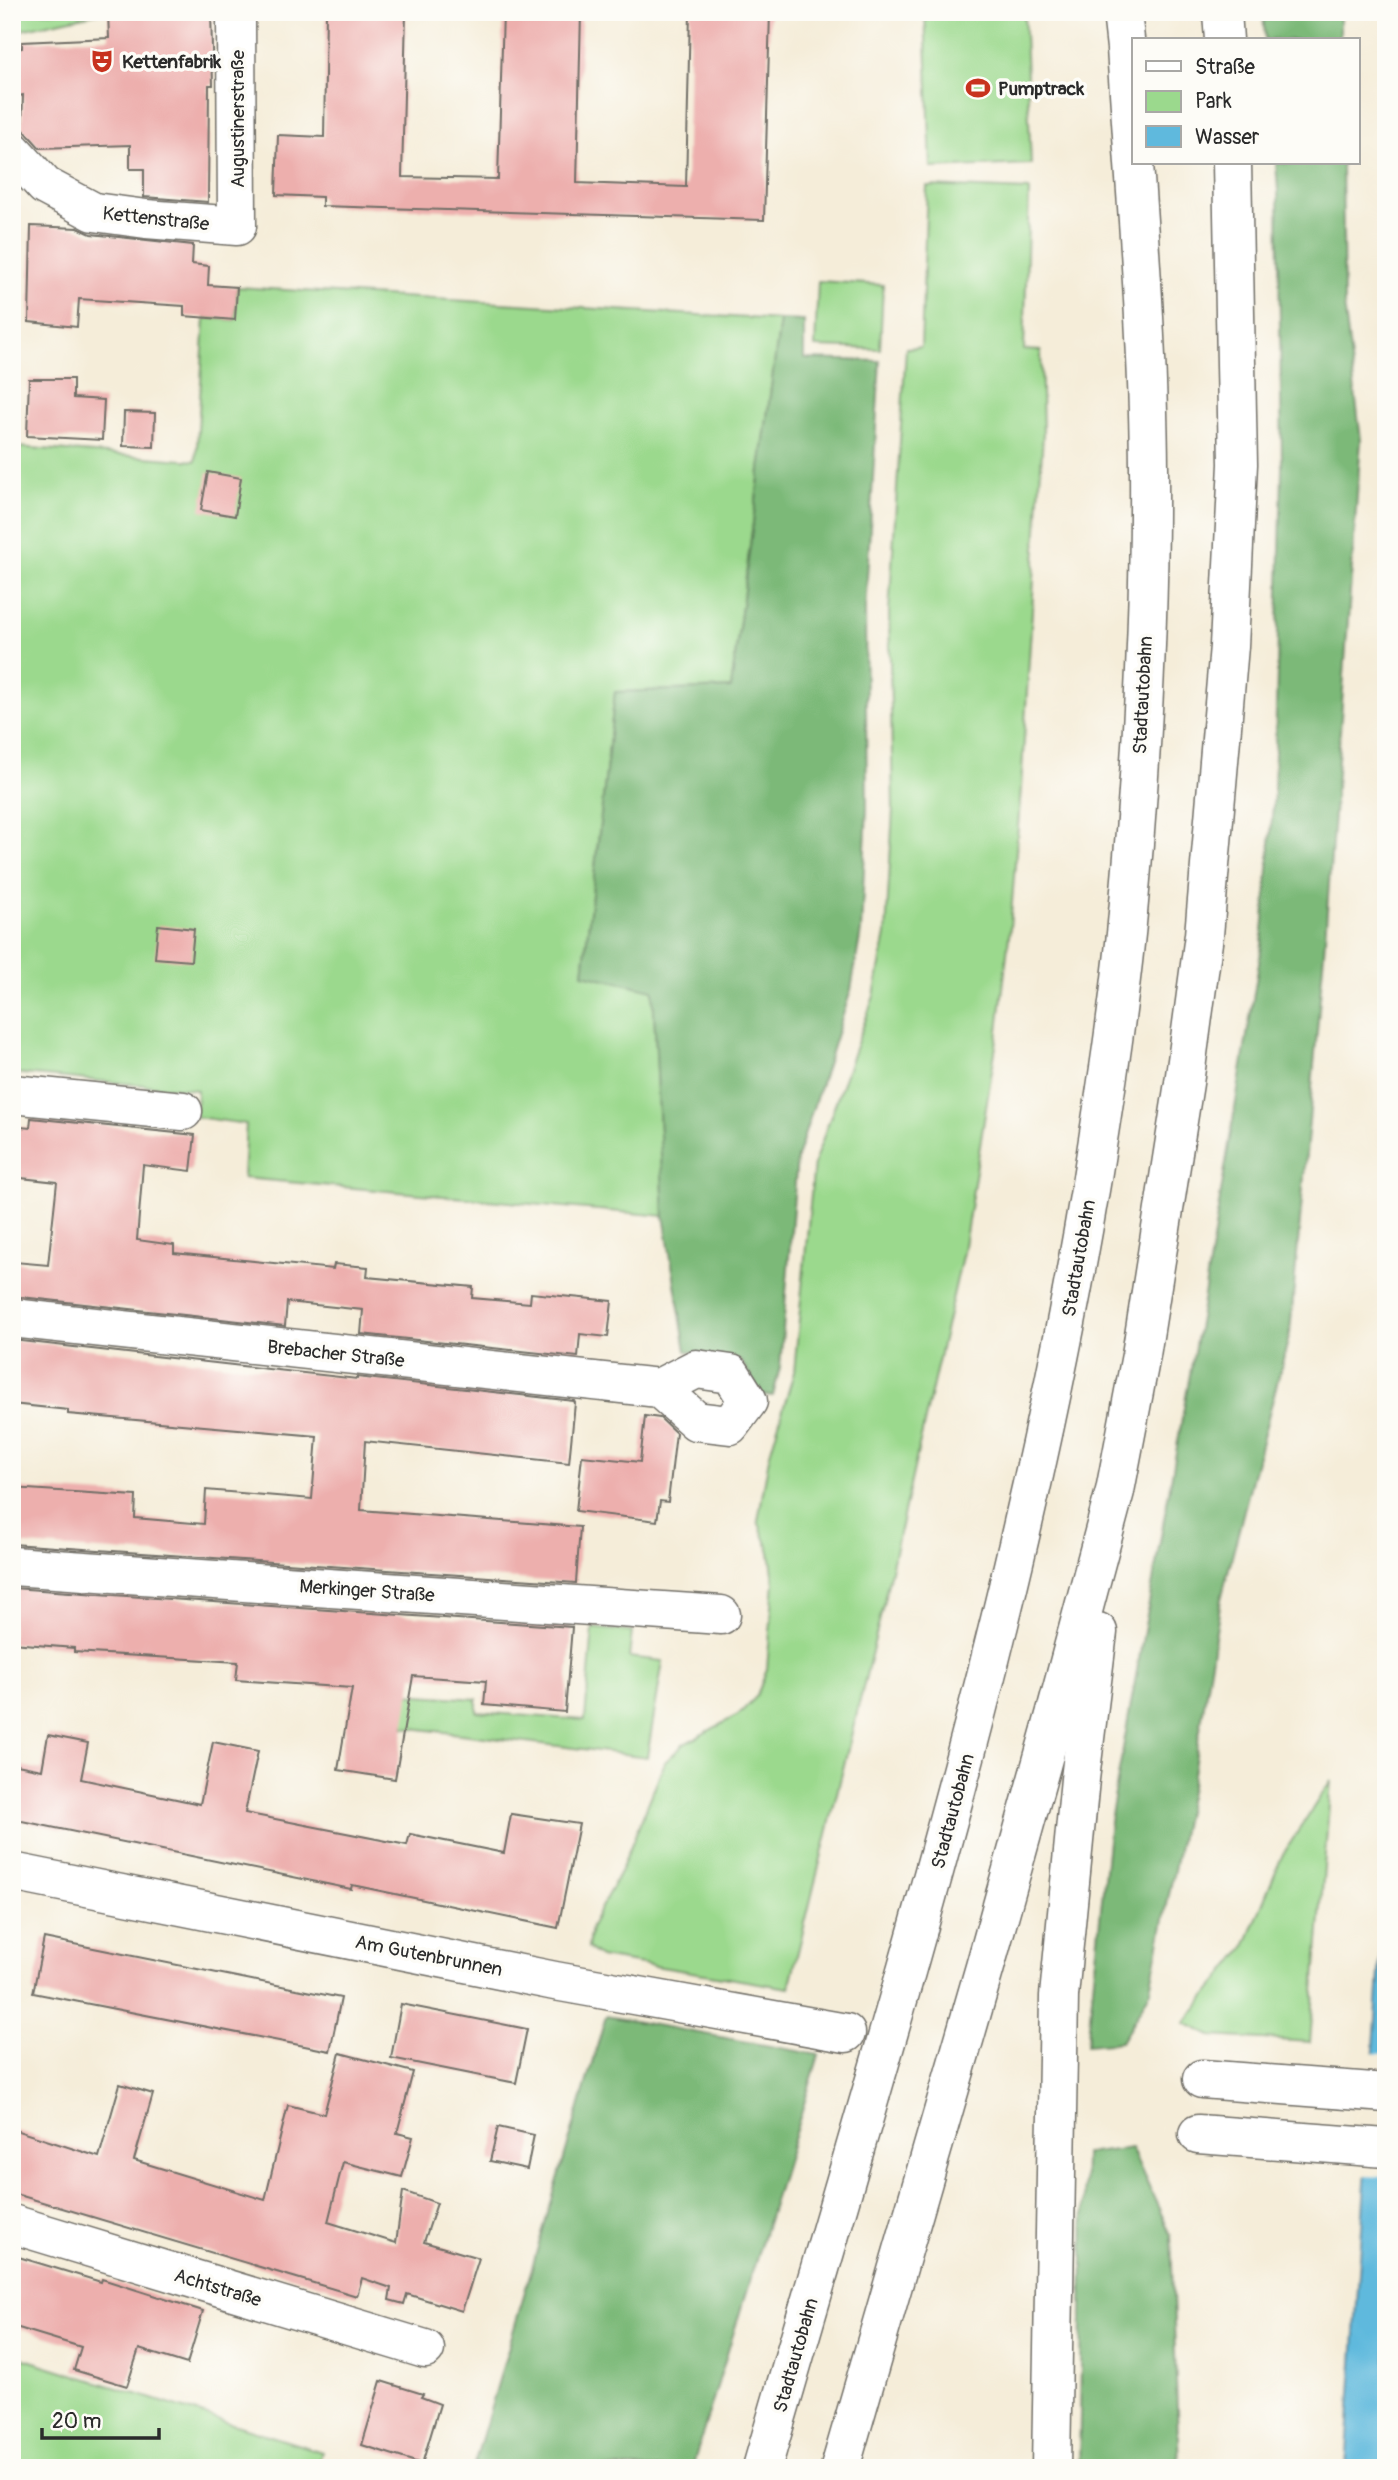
<svg xmlns="http://www.w3.org/2000/svg" width="1398" height="2480" font-family="Pangolin,sans-serif">
	<style>
		.green { fill: #9bd98d; stroke: #63825c; stroke-width: 2 }
		.forest { fill: #7cb978; stroke: #547252; stroke-width: 2 }
		.water { fill: #5fb9dd; stroke: #457284; stroke-width: 2 }
		.pier { fill: #f5edd9 }
		.building { fill: #edafad }
		.lines { fill: none; stroke-linecap: round; stroke-linejoin: round }
		.minor-casing { stroke: #726f68; stroke-width: 41 }
		.motorway-casing { stroke: #726f68; stroke-width: 41 }
		.minor { stroke: #fff; stroke-width: 38 }
		.motorway { stroke: #fff; stroke-width: 38 }
		.labels { text-anchor: middle; stroke-width: 7; stroke-linejoin: round; paint-order: stroke }
		.poi-label { font-size: 19px; font-weight: bold; fill: #2b2b2b; stroke: #fdfcf7; text-anchor: start }
		.street-label { font-size: 19px; fill: #2b2b2b; stroke: #fdfcf7 }
	</style>
	<rect width="100%" height="100%" fill="#fdfcf7"/>
	<filter id="ink" filterUnits="userSpaceOnUse"><feTurbulence type="fractalNoise" baseFrequency=".0143" numOctaves="2"/><feDisplacementMap in="SourceGraphic" scale="14" xChannelSelector="R" yChannelSelector="G"/><feConvolveMatrix kernelMatrix="1 2 1 2 8 2 1 2 1" color-interpolation-filters="sRGB"/></filter>
	<filter id="wash" filterUnits="userSpaceOnUse"><feTurbulence type="fractalNoise" baseFrequency=".00686" numOctaves="4" result="noise"/><feDisplacementMap in="SourceGraphic" scale="28" xChannelSelector="R" yChannelSelector="G"/><feGaussianBlur stdDeviation="1.57" result="paint"/><feColorMatrix in="noise" values="0 0 0 0 0 0 0 0 0 0 0 0 0 0 0 0 0 1.4 0 .05"/><feComposite in="paint" operator="in"/></filter>
	<g filter="url(#wash)">
		<rect width="100%" height="100%" fill="#f5edd9"/>
		<!-- green -->
		<g class="green">
			<path d="M12,12H103L12,32Z"/>
			<path d="M925,12H1024L1031,164L931,168Z"/>
			<path d="M927,186L1029,190L1024,350L1041,351L1043,434L1021,788L1010,928L997,1039L963,1252L878,1627L789,1988L600,1957L588,1948L591,1926L621,1870L665,1762L684,1744L738,1715L757,1696L767,1669L774,1581L770,1552L758,1521L769,1457L794,1372L814,1163L874,996L886,934L893,808L889,612L906,348L921,347Z"/>
			<path d="M818,281L883,285L880,349L815,347Z"/>
			<path d="M237,287L780,320L731,688L615,692L583,973L653,990L664,1216L243,1178L246,1124L196,1117L197,1090L12,1073V437L17,438V447L196,461L205,318L235,320Z"/>
			<path d="M593,1628L632,1632L629,1657L663,1661L647,1757L404,1727V1694L477,1699V1712L585,1720Z"/>
			<path d="M1331,1780L1310,2042L1211,2036L1185,2023L1245,1947L1282,1856Z"/>
			<path d="M12,2355L322,2452L317,2468H12Z"/>
		</g>
		<!-- forest -->
		<g class="forest">
			<path d="M1263,12H1340V40H1265Z"/>
			<path d="M1276,163H1342L1344,304L1361,440L1324,953L1290,1333L1221,1599L1191,1786L1149,1994L1121,2042L1087,2045L1110,1821L1202,1307L1262,945L1274,793L1282,468L1278,191Z"/>
			<path d="M780,320L804,321V359L880,361L865,611L867,808L861,931L851,990L797,1158L780,1367L773,1396L762,1395L741,1361L686,1351L664,1216L653,990L583,974L615,692L731,688Z"/>
			<path d="M606,2016L819,2055L692,2468H473Z"/>
			<path d="M1131,2148L1171,2235L1179,2468H1079L1085,2154Z"/>
		</g>
		<!-- water -->
		<path class="water" d="M1386,1868V2468H1346Z"/>
		<!-- pier -->
		<path class="pier" d="M1369,2053L1386,2054V2177L1361,2176Z"/>
		<g id="blocks">
			<!-- building -->
			<g class="building">
				<path d="M108,12H211L213,85H209L208,202L144,197V169H130V145L40,148L22,128L23,95L15,97V61H19L18,49L22,48V42L109,38Z"/>
				<path d="M326,12H406L402,177L498,179L503,12H581L577,183L686,187L690,12H770L764,220L322,206V197L276,195L278,135L324,137Z"/>
				<path d="M31,226L78,228L91,234L193,245L192,264L209,266L208,285L237,287L235,320L184,316V306L79,299L77,327L29,322Z"/>
				<path d="M29,379H73V398L104,400L102,440L27,436Z"/>
				<path d="M124,412L155,413L154,447L123,446Z"/>
				<path d="M208,472L241,478L235,516L201,510Z"/>
				<path d="M158,925L194,929L191,961L155,958Z"/>
				<path d="M31,1118L195,1135L191,1171L143,1165L137,1240L174,1245V1253L333,1269L334,1264L368,1267L367,1277L473,1287L472,1298L530,1303L531,1293L612,1301L608,1337L580,1334L578,1357L361,1334L363,1310L287,1302L285,1326L12,1296L15,1262L48,1265L57,1182L12,1177V1126L30,1128Z"/>
				<path d="M12,1340L357,1379V1377L574,1401L575,1403L569,1463L365,1441L361,1510L580,1527L576,1583L12,1544V1488L136,1496L135,1518L204,1524L206,1490L312,1499L317,1436L68,1414V1410L12,1404Z"/>
				<path d="M645,1416L660,1418L676,1433L668,1502L660,1501L657,1521L576,1511L582,1456L640,1462Z"/>
				<path d="M12,1588L572,1627L565,1712L484,1705L486,1681L413,1676L395,1779L338,1770L352,1688L236,1680L238,1662L74,1652V1648L12,1643Z"/>
				<path d="M48,1735L88,1743L81,1779L200,1804L213,1742L258,1751L245,1813L407,1845L410,1834L504,1853L511,1814L579,1824L558,1928L352,1885L351,1889L12,1819V1764L42,1770Z"/>
				<path d="M44,1938L341,1998L330,2051L33,1993Z"/>
				<path d="M401,2004L527,2029L516,2083L391,2058Z"/>
				<path d="M340,2053L413,2072L397,2133L413,2137L402,2177L343,2162L328,2222L396,2243L403,2191L437,2203L424,2242L479,2258L462,2311L407,2294L404,2304L389,2300L391,2288L362,2278L357,2296L12,2193V2129L99,2157L120,2084L153,2094L134,2160L265,2200L288,2105L324,2114Z"/>
				<path d="M498,2127L534,2135L527,2169L490,2161Z"/>
				<path d="M12,2255L101,2282L102,2279L203,2311L187,2364L139,2349L127,2386L74,2370L81,2347L12,2326Z"/>
				<path d="M381,2381L423,2394L421,2397L440,2404L422,2464L362,2445Z"/>
			</g>
		</g>
	</g>
	<g filter="url(#ink)">
		<use href="#blocks" fill-opacity="0" stroke="#726f68" stroke-width="2"/>
		<g class="lines">
			<!-- minor casing -->
			<g class="minor-casing">
				<g id="minor">
					<path d="M12,150L45,186L94,212L146,219L237,226L236,12"/>
					<path d="M12,1094L183,1111"/>
					<path d="M12,1318L659,1388L696,1369L731,1374L748,1401L730,1425L696,1421L659,1388"/>
					<path d="M12,1566L721,1615"/>
					<path d="M12,1872L555,1981L846,2033"/>
					<path d="M1202,2079L1386,2093"/>
					<path d="M1198,2134L1386,2148"/>
					<path d="M12,2224L425,2349"/>
				</g>
			</g>
			<!-- motorway casing -->
			<g class="motorway-casing">
				<g id="motorway">
					<path d="M1222,12L1224,40"/>
					<path d="M762,2468C884,2043 1019,1621 1091,1184C1106,1090 1121,996 1129,902C1142,760 1150,611 1149,468C1148,328 1135,188 1126,48L1122,12"/>
					<path d="M840,2468L985,1967L1057,1708L1115,1491L1141,1355L1184,1083L1204,935L1229,646L1238,464L1232,163"/>
					<path d="M1051,2468L1059,1996L1080,1779L1098,1632"/>
				</g>
			</g>
			<!-- minor -->
			<use href="#minor" class="minor"/>
			<!-- motorway -->
			<use href="#motorway" class="motorway"/>
		</g>
	</g>
	<!-- icons -->
	<defs>
		<g id="theatre-bare" transform="scale(1.89)"><path d="M-5-5.5Q0-4 5-5.5V0Q5 5 0 6Q-5 5-5 0ZM-3.3-2.5H-1v1.5H-3.3ZM1-2.5H3.3v1.5H1ZM-2.8 1Q0 5.5 2.8 1Z" fill="#c8321e" stroke="#fdfcf7" stroke-width="2.5" paint-order="stroke"/></g>
		<g id="stadium-bare" transform="scale(1.89)"><path d="M0-5a6.5 5 0 1 0 0 10a6.5 5 0 1 0 0-10ZM-3.5-1.8h7v3.6h-7Z" fill="#c8321e" stroke="#fdfcf7" stroke-width="2.5" paint-order="stroke"/></g>
	</defs>
	<g fill-rule="evenodd">
		<use href="#theatre-bare" x="102" y="61"/>
		<use href="#stadium-bare" x="978" y="88"/>
	</g>
	<g class="labels">
		<!-- poi labels -->
		<g class="poi-label">
			<text x="122" y="68">Kettenfabrik</text>
			<text x="998" y="95">Pumptrack</text>
		</g>
		<!-- street labels -->
		<g class="street-label">
			<text transform="translate(237 119) rotate(-90)" y="7">Augustinerstraße</text>
			<text transform="translate(156 218) rotate(6)" y="7">Kettenstraße</text>
			<text transform="translate(1142 695) rotate(-87)" y="7">Stadtautobahn</text>
			<text transform="translate(1078 1258) rotate(-80)" y="7">Stadtautobahn</text>
			<text transform="translate(336 1353) rotate(6)" y="7">Brebacher Straße</text>
			<text transform="translate(367 1590) rotate(4)" y="7">Merkinger Straße</text>
			<text transform="translate(952 1811) rotate(-75)" y="7">Stadtautobahn</text>
			<text transform="translate(429 1955) rotate(11)" y="7">Am Gutenbrunnen</text>
			<text transform="translate(218 2287) rotate(17)" y="7">Achtstraße</text>
			<text transform="translate(795 2355) rotate(-74)" y="7">Stadtautobahn</text>
		</g>
	</g>
	<!-- margin -->
	<rect width="1398" height="2480" fill="none" stroke="#fdfcf7" stroke-width="42"/>
	<!-- legend -->
	<rect x="1132" y="38" width="228" height="126" fill="#fdfcf7" stroke="#a9a8a5" stroke-width="2"/>
	<rect x="1146" y="61" width="35" height="10" fill="#ffffff" stroke="#a9a8a5" stroke-width="2"/>
	<text x="1195" y="74" font-size="21" fill="#2b2b2b">Straße</text>
	<rect x="1146" y="91" width="35" height="21" fill="#9bd98d" stroke="#a9a8a5" stroke-width="2"/>
	<text x="1195" y="108" font-size="21" fill="#2b2b2b">Park</text>
	<rect x="1146" y="126" width="35" height="21" fill="#5fb9dd" stroke="#a9a8a5" stroke-width="2"/>
	<text x="1195" y="144" font-size="21" fill="#2b2b2b">Wasser</text>
	<!-- scale -->
	<path d="M42 2428v10h117v-10" fill="none" stroke="#2b2b2b" stroke-width="3.5"/>
	<text x="52" y="2428" font-size="21" fill="#2b2b2b" stroke="#fdfcf7" stroke-width="5" paint-order="stroke">20 m</text>
</svg>
